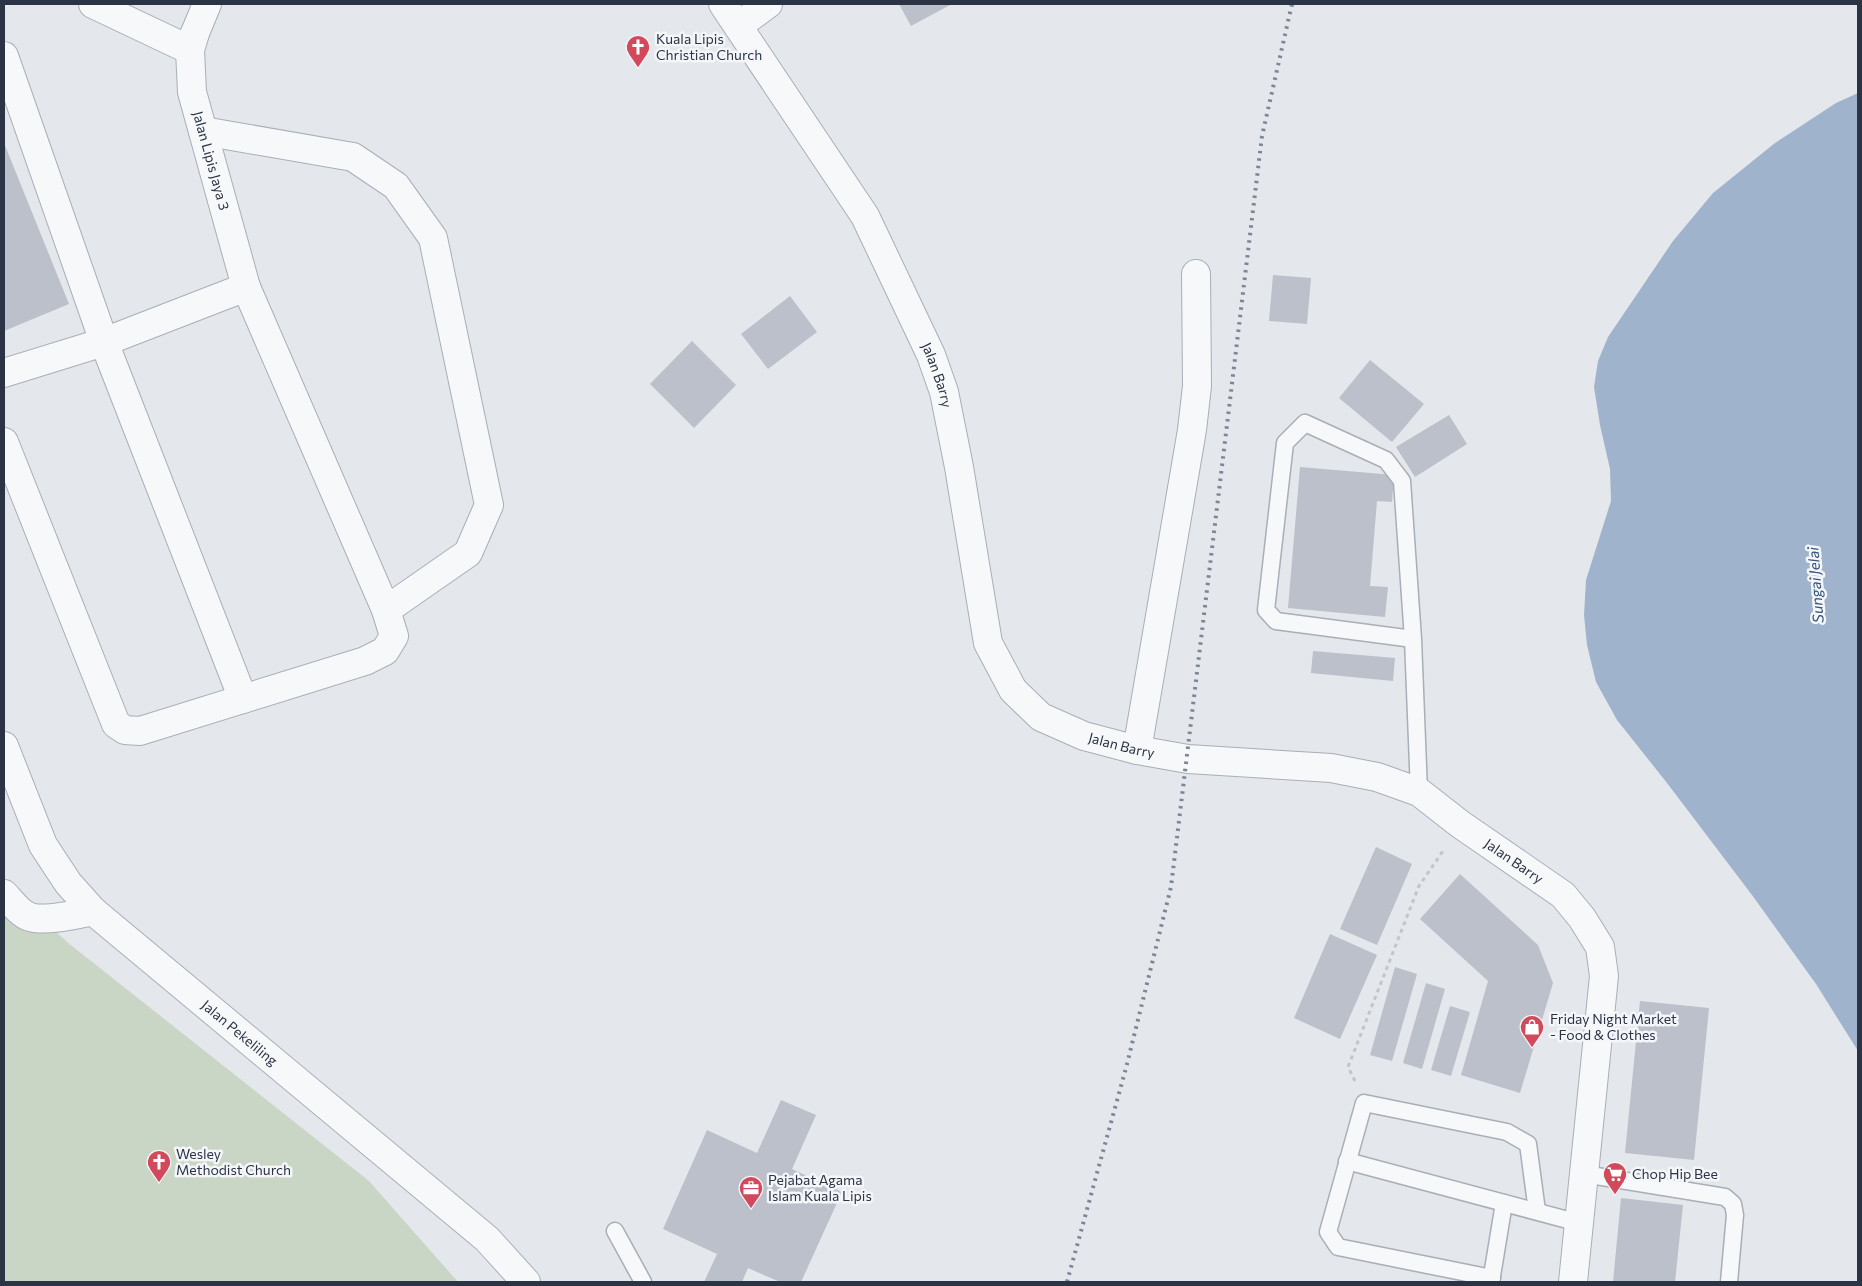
<svg xmlns="http://www.w3.org/2000/svg" width="1862" height="1286" font-family="Commissioner,sans-serif">
	<style>
		.green { fill: #c9d6c5 }
		.water { fill: #9fb4cc }
		.building { fill: #bbc0ca }
		.lines { fill: none; stroke-linecap: round; stroke-linejoin: round }
		.service-casing { stroke: #a9aeb7; stroke-width: 19 }
		.minor-casing { stroke: #a9aeb7; stroke-width: 30 }
		.tertiary-casing { stroke: #a9aeb7; stroke-width: 30 }
		.path { stroke: #c2c5cb; stroke-width: 3; stroke-dasharray: 4 4; stroke-linecap: butt }
		.service { stroke: #f7f8fa; stroke-width: 16 }
		.minor { stroke: #f7f8fa; stroke-width: 28 }
		.tertiary { stroke: #f7f8fa; stroke-width: 28 }
		.rail { stroke: #7d8696; stroke-width: 4; stroke-dasharray: 2.5 5; stroke-linecap: butt }
		.labels { text-anchor: middle; stroke-width: 5; stroke-linejoin: round; paint-order: stroke }
		.poi-label { font-size: 14px; fill: #2b3445; stroke: #f4f6f9; text-anchor: start }
		.street-label { font-size: 14px; fill: #2b3445; stroke: #f4f6f9 }
		.water-label { font-size: 15px; font-style: italic; fill: #34527a; stroke: #f4f6f9 }
	</style>
	<rect width="100%" height="100%" fill="#e4e7ec"/>
	<!-- green -->
	<path class="green" d="M4,882L67,942L369,1181L458,1282H4Z"/>
	<!-- water -->
	<path class="water" d="M1858,93V1051L1816,984L1752,895L1667,783L1617,720L1596,682L1587,645L1584,615L1586,580L1611,501L1610,469L1600,425L1594,387L1598,361L1608,337L1673,241L1713,193L1775,143L1836,103Z"/>
	<!-- building -->
	<g class="building">
		<path d="M899,4H952L911,26Z"/>
		<path d="M4,143L69,304L4,331Z"/>
		<path d="M1273,275L1311,278L1307,324L1269,321Z"/>
		<path d="M790,296L817,332L768,369L741,334Z"/>
		<path d="M692,341L736,385L694,428L650,384Z"/>
		<path d="M1370,360L1424,404L1392,442L1339,398Z"/>
		<path d="M1449,415L1467,444L1415,477L1396,447Z"/>
		<path d="M1300,467L1394,475L1392,502L1377,501L1370,586L1388,587L1385,617L1288,608Z"/>
		<path d="M1313,651L1395,658L1393,681L1311,673Z"/>
		<path d="M1376,847L1412,864L1377,945L1340,929Z"/>
		<path d="M1460,874L1538,945L1553,983L1520,1093L1461,1075L1488,981L1420,919Z"/>
		<path d="M1330,934L1377,955L1340,1039L1294,1018Z"/>
		<path d="M1395,967L1417,974L1392,1061L1370,1055Z"/>
		<path d="M1426,983L1445,989L1422,1069L1403,1063Z"/>
		<path d="M1640,1001L1709,1008L1694,1160L1625,1153Z"/>
		<path d="M1450,1006L1470,1012L1451,1076L1431,1070Z"/>
		<path d="M781,1100L816,1115L792,1169L842,1192L801,1282H780L748,1268L742,1282H704L717,1254L663,1229L707,1130L757,1153Z"/>
		<path d="M1621,1198L1683,1205L1675,1282H1613Z"/>
	</g>
	<g class="lines">
		<!-- service casing -->
		<g class="service-casing">
			<g id="service">
				<path d="M1413,639L1276,621L1266,610L1285,443L1305,423L1386,460L1402,481L1413,639L1419,792"/>
				<path d="M1347,1161L1579,1223"/>
				<path d="M1584,1174L1725,1197L1733,1204L1735,1215L1729,1282"/>
				<path d="M615,1231L643,1282"/>
				<path d="M1492,1278L1338,1247L1328,1232L1364,1103L1507,1132L1528,1144L1537,1211"/>
				<path d="M1491,1282L1504,1203"/>
			</g>
		</g>
		<!-- minor casing -->
		<g class="minor-casing">
			<g id="minor">
				<path d="M93,4L190,50"/>
				<path id="s1" d="M723,4L865,216L931,355L944,392L959,467L988,643L1013,690L1041,717L1084,736L1137,750L1188,759L1331,768L1377,777L1419,792L1460,824L1563,895L1582,918L1600,947L1604,976L1573,1282"/>
				<path d="M738,26L768,4"/>
				<path d="M195,33L207,4"/>
				<path d="M4,56L104,342L243,699"/>
				<path d="M203,131L353,157L396,186L433,238L489,505L468,553L386,610"/>
				<path d="M4,373L104,342L246,287L386,610L394,636L385,651L365,661L140,731L125,730L116,724L4,442"/>
				<path d="M1137,750L1192,430L1197,386L1196,274"/>
				<path d="M4,894C11,901 20,914 30,917C45,922 78,914 93,911"/>
			</g>
		</g>
		<!-- tertiary casing -->
		<g class="tertiary-casing">
			<g id="tertiary">
				<path id="s2" d="M195,33L190,50L192,92L246,287"/>
				<path id="s3" d="M4,746L43,845L68,883L93,911L487,1239L526,1282"/>
			</g>
		</g>
		<!-- path -->
		<path class="path" d="M1355,1081L1348,1067L1419,886L1445,848"/>
		<!-- service -->
		<use href="#service" class="service"/>
		<!-- minor -->
		<use href="#minor" class="minor"/>
		<!-- tertiary -->
		<use href="#tertiary" class="tertiary"/>
		<!-- rail -->
		<path class="rail" d="M1067,1282L1126,1068L1171,887L1262,136L1292,4"/>
	</g>
	<!-- icons -->
	<defs>
		<g id="church-pin" transform="scale(1.25)"><path d="M0 17L-7.5 6A9.5 9.5 0 1 1 7.5 6Z" fill="#d1495b" stroke="#f4f6f9"/><path d="M-1.2-6h2.4v3.5h3.3v2.4h-3.3V6h-2.4V-.1h-3.3v-2.4h3.3Z" fill="#fff"/></g>
		<g id="shop-pin" transform="scale(1.25)"><path d="M0 17L-7.5 6A9.5 9.5 0 1 1 7.5 6Z" fill="#d1495b" stroke="#f4f6f9"/><path d="M-5-2.5h2.3a2.7 3.5 0 0 1 5.4 0H5L5.5 6h-11ZM-1.5-2.5h3a1.5 2.3 0 0 0-3 0Z" fill="#fff"/></g>
		<g id="supermarket-pin" transform="scale(1.25)"><path d="M0 17L-7.5 6A9.5 9.5 0 1 1 7.5 6Z" fill="#d1495b" stroke="#f4f6f9"/><path d="M-6-5.5h2.5l.6 2H6L4.5 2H-2.5L-4.4-4H-6ZM-1.5 3.2a1.3 1.3 0 1 0 .1 0ZM3 3.2a1.3 1.3 0 1 0 .1 0Z" fill="#fff"/></g>
		<g id="office-pin" transform="scale(1.25)"><path d="M0 17L-7.5 6A9.5 9.5 0 1 1 7.5 6Z" fill="#d1495b" stroke="#f4f6f9"/><path d="M-6-3h4V-5.5h4V-3h4V5H-6ZM-1-4.5V-3h2v-1.5ZM-6 0V1H6V0Z" fill="#fff"/></g>
	</defs>
	<g fill-rule="evenodd">
		<use href="#church-pin" x="638" y="47"/>
		<use href="#shop-pin" x="1532" y="1027"/>
		<use href="#church-pin" x="159" y="1162"/>
		<use href="#supermarket-pin" x="1615" y="1174"/>
		<use href="#office-pin" x="751" y="1188"/>
	</g>
	<g class="labels">
		<!-- poi labels -->
		<g class="poi-label">
			<text x="656" y="44">Kuala Lipis<tspan x="656" dy="16">Christian Church</tspan></text>
			<text x="1550" y="1024">Friday Night Market<tspan x="1550" dy="16">- Food &amp; Clothes</tspan></text>
			<text x="176" y="1159">Wesley<tspan x="176" dy="16">Methodist Church</tspan></text>
			<text x="1632" y="1179">Chop Hip Bee</text>
			<text x="768" y="1185">Pejabat Agama<tspan x="768" dy="16">Islam Kuala Lipis</tspan></text>
		</g>
		<!-- street labels -->
		<g class="street-label">
			<text dy="5" stroke="none"><textPath href="#s2" startOffset="131">Jalan Lipis Jaya 3</textPath></text>
			<text dy="5" stroke="none"><textPath href="#s1" startOffset="430">Jalan Barry</textPath></text>
			<text dy="5" stroke="none"><textPath href="#s1" startOffset="881">Jalan Barry</textPath></text>
			<text dy="5" stroke="none"><textPath href="#s1" startOffset="1301">Jalan Barry</textPath></text>
			<text dy="5" stroke="none"><textPath href="#s3" startOffset="380">Jalan Pekeliling</textPath></text>
		</g>
		<!-- water labels -->
		<g class="water-label">
			<text transform="translate(1816 585) rotate(-94)" y="5">Sungai Jelai</text>
		</g>
	</g>
	<!-- border -->
	<rect width="1862" height="1286" fill="none" stroke="#2b3445" stroke-width="10"/>
</svg>
